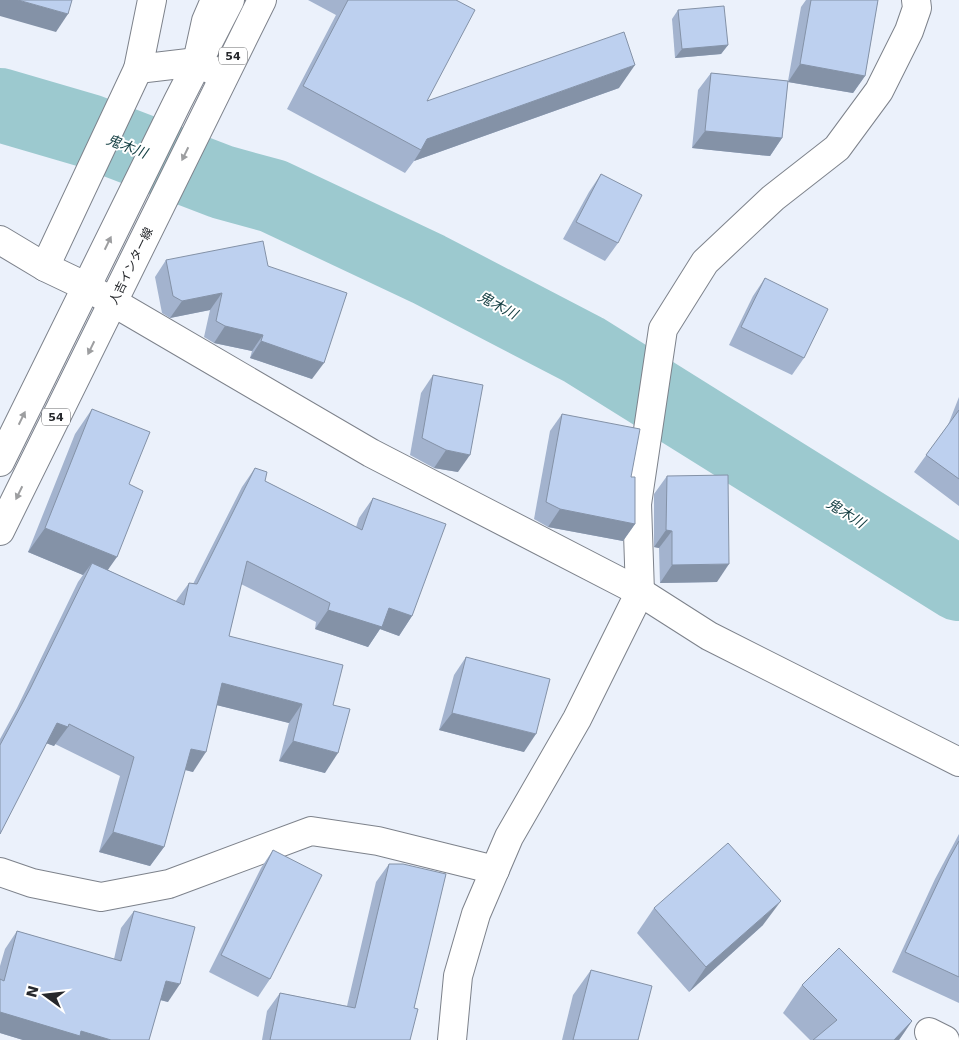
<svg xmlns="http://www.w3.org/2000/svg" width="959" height="1040" font-family="'DejaVu Sans','Noto Sans JP',sans-serif">
	<style>
		.lines { fill: none; stroke-linecap: round; stroke-linejoin: round }
		.river { stroke: #9cc9cf; stroke-width: 74 }
		.minor-casing { stroke: #7d828b; stroke-width: 30 }
		.primary-casing { stroke: #7d828b; stroke-width: 30 }
		.motorway-casing { stroke: #7d828b; stroke-width: 30 }
		.minor { stroke: #fff; stroke-width: 28 }
		.primary { stroke: #fff; stroke-width: 28 }
		.motorway { stroke: #fff; stroke-width: 28 }
		.wall { fill: #a3b3ce }
		.shaded-wall { fill: #8492a7 }
		.building { fill: #bdd0ef; stroke: #8492a7 }
		.oneway { fill: #9d9ea0 }
		.labels { text-anchor: middle; stroke-width: 4; stroke-linejoin: round; paint-order: stroke }
		.shield { fill: #fff; stroke: #67686b; stroke-width: 1 }
		.shield-label { font-size: 11px; font-weight: bold; fill: #26282c }
		.street-label { font-size: 12px; fill: #26282c; stroke: #fff }
		.water-label { font-size: 14px; font-style: italic; fill: #113c40; stroke: #fff }
	</style>
	<rect width="100%" height="100%" fill="#ebf1fb"/>
	<g class="lines">
		<!-- river -->
		<path class="river" d="M0,105L89,131L222,182L273,196L428,269L584,350L959,584"/>
		<!-- minor casing -->
		<g class="minor-casing">
			<g id="minor">
				<path d="M152,0L138,69L197,62L223,76"/>
				<path d="M0,240L45,267L87,287L371,453L640,592L709,636L959,762"/>
				<path d="M45,267L138,69"/>
				<path d="M0,872L32,883L101,897L169,884L311,831L378,841L495,870"/>
				<path d="M929,1032L945,1040"/>
				<path d="M452,1040L458,976L476,914L509,837L577,719L640,592L637,504L663,329L705,262L773,198L837,148L879,91L909,31L917,8L916,0"/>
			</g>
		</g>
		<!-- primary casing -->
		<g class="primary-casing">
			<g id="primary">
				<path d="M0,462L178,101L230,0"/>
				<path d="M0,531L262,0"/>
			</g>
		</g>
		<!-- motorway casing -->
		<g class="motorway-casing">
			<path id="motorway" d="M197,62L206,21L215,0"/>
		</g>
		<!-- minor -->
		<use href="#minor" class="minor"/>
		<!-- primary -->
		<use href="#primary" class="primary"/>
		<!-- motorway -->
		<use href="#motorway" class="motorway"/>
	</g>
	<!-- wall -->
	<g class="wall">
		<path d="M308,0H456L427,101L619,88L414,161L405,173L287,109L336,15Z"/>
		<path d="M806,0H878L865,76L853,93L788,82L782,138L770,156L692,148L698,90L711,73L788,81L801,7Z"/>
		<path d="M678,10L728,45L721,54L675,58L672,19Z"/>
		<path d="M601,174L618,243L605,261L563,239L589,192Z"/>
		<path d="M166,260L268,266L312,379L250,358L252,351L214,343L204,337L210,310L170,318L162,313L155,277Z"/>
		<path d="M765,278L804,358L792,375L729,345L753,296Z"/>
		<path d="M433,375L458,472L434,468L410,455L421,393Z"/>
		<path d="M959,397V506L914,472L948,425Z"/>
		<path d="M92,409L129,484L108,570L175,602L189,583L193,584L242,487L255,468L265,481L356,527L359,518L373,498L412,616L399,636L380,629L368,647L315,629L316,622L241,584L229,636L333,705L325,773L279,761L289,723L217,705L193,772L185,770L164,847L150,866L99,852L120,776L55,744L54,746L46,743L0,834V739L17,708L78,582L83,575L28,552L75,434Z"/>
		<path d="M562,414L631,477L635,524L623,541L548,527L534,519L550,431Z"/>
		<path d="M667,476L717,582L660,583L659,548L654,547V494Z"/>
		<path d="M466,657L524,752L439,730L454,675Z"/>
		<path d="M959,834V1003L892,972L935,879Z"/>
		<path d="M273,850L270,979L258,997L209,972L261,868Z"/>
		<path d="M389,864L414,1008L410,1040H262L267,1011L280,993L347,1006L376,882Z"/>
		<path d="M654,908L763,925L689,992L637,933Z"/>
		<path d="M134,911L168,1002L160,1000L149,1040H23L0,1033V966L5,949L17,931L114,959L121,928Z"/>
		<path d="M591,970L638,1040H562L573,995Z"/>
		<path d="M802,985L912,1021L899,1040H810L783,1013Z"/>
	</g>
	<!-- shaded-wall -->
	<g class="shaded-wall">
		<path d="M0,0H18L68,14L56,32L0,16Z"/>
		<path d="M728,45L721,54L675,58L682,49Z"/>
		<path d="M800,64L865,76L853,93L788,82Z"/>
		<path d="M635,65L619,88L414,161L421,150L427,139Z"/>
		<path d="M705,131L782,138L770,156L692,148Z"/>
		<path d="M222,293L210,310L170,318L182,301Z"/>
		<path d="M225,326L263,335L252,351L214,343Z"/>
		<path d="M261,341L324,363L312,379L250,358Z"/>
		<path d="M446,450L470,455L458,472L434,468Z"/>
		<path d="M560,509L635,524L623,541L548,527Z"/>
		<path d="M45,528L117,557L100,581L92,563L83,575L28,552Z"/>
		<path d="M666,530L672,531L659,548L654,547Z"/>
		<path d="M729,564L717,582L660,583L672,565Z"/>
		<path d="M389,608L412,616L399,636L380,629L368,647L315,629L328,610Z"/>
		<path d="M222,683L302,704L289,723L208,703Z"/>
		<path d="M452,713L536,734L524,752L439,730Z"/>
		<path d="M57,723L68,727L54,746L43,742Z"/>
		<path d="M293,741L338,753L325,773L279,761Z"/>
		<path d="M191,749L206,752L193,772L178,768Z"/>
		<path d="M113,832L164,847L150,866L99,852Z"/>
		<path d="M781,901L763,925L689,992L706,967Z"/>
		<path d="M166,981L180,984L168,1002L153,998Z"/>
		<path d="M0,1012L81,1031L111,1040H23L0,1033Z"/>
		<path d="M912,1021L899,1040H894Z"/>
	</g>
	<!-- building -->
	<g class="building">
		<path d="M18,0H72L68,14Z"/>
		<path d="M348,0H456L475,10L427,101L624,32L635,65L427,139L421,150L303,86Z"/>
		<path d="M811,0H878L865,76L800,64Z"/>
		<path d="M724,6L728,45L682,49L678,10Z"/>
		<path d="M711,73L788,81L782,138L705,131Z"/>
		<path d="M601,174L642,195L618,243L576,222Z"/>
		<path d="M263,241L268,266L347,293L324,363L261,341L263,335L225,326L216,321L222,293L182,301L173,296L166,260Z"/>
		<path d="M765,278L828,309L804,358L741,327Z"/>
		<path d="M433,375L483,385L470,455L446,450L422,438Z"/>
		<path d="M92,409L150,432L129,484L143,491L117,557L45,528Z"/>
		<path d="M959,410V479L926,455Z"/>
		<path d="M562,414L640,429L631,477H635V524L560,509L546,502Z"/>
		<path d="M255,468L267,472L265,481L362,530L373,498L446,524L412,616L389,608L382,627L328,610L330,603L247,561L229,636L343,665L333,705L350,709L338,753L293,741L302,704L222,683L206,752L191,749L164,847L113,832L134,757L69,724L68,727L57,723L0,834V745L30,689L92,563L184,605L189,583L197,584Z"/>
		<path d="M728,475L729,564L672,565V531L666,530L667,476Z"/>
		<path d="M466,657L550,679L536,734L452,713Z"/>
		<path d="M959,841V977L905,952L949,859Z"/>
		<path d="M728,843L781,901L706,967L654,908Z"/>
		<path d="M273,850L322,875L270,979L221,955Z"/>
		<path d="M389,864H403L446,874L414,1008L418,1009L410,1040H270L280,993L355,1008Z"/>
		<path d="M134,911L195,927L180,984L166,981L149,1040H111L81,1031L80,1036L0,1012V979L4,981L17,931L121,961Z"/>
		<path d="M839,948L912,1021L894,1040H813L837,1020L802,985Z"/>
		<path d="M591,970L652,986L638,1040H573Z"/>
	</g>
	<!-- one-way arrows -->
	<defs><path id="oneway-solid" d="M-6-.8H1V-3.2L6.5 0L1 3.2V.8H-6Z" transform="scale(1.25)"/></defs>
	<g class="oneway">
		<use href="#oneway-solid" transform="translate(185 154) rotate(116)"/>
		<use href="#oneway-solid" transform="translate(108 243) rotate(-64)"/>
		<use href="#oneway-solid" transform="translate(91 348) rotate(116)"/>
		<use href="#oneway-solid" transform="translate(22 418) rotate(-64)"/>
		<use href="#oneway-solid" transform="translate(19 493) rotate(116)"/>
	</g>
	<g class="labels">
		<!-- shield labels -->
		<g class="shield">
			<rect x="219" y="47.5" width="28" height="17" rx="4"/>
			<rect x="42" y="408.5" width="28" height="17" rx="4"/>
		</g>
		<g class="shield-label">
			<text x="233" y="60">54</text>
			<text x="56" y="421">54</text>
		</g>
		<!-- street labels -->
		<g class="street-label">
			<text transform="translate(131 266) rotate(-64)" y="4">人吉インター線</text>
		</g>
		<!-- water labels -->
		<g class="water-label">
			<text transform="translate(127 146) rotate(21)" y="5">鬼木川</text>
			<text transform="translate(498 305) rotate(28)" y="5">鬼木川</text>
			<text transform="translate(846 513) rotate(32)" y="5">鬼木川</text>
		</g>
	</g>
	<!-- north arrow -->
	<g transform="translate(45 995) rotate(285)" stroke="#ffffff" stroke-width="4" paint-order="stroke">
	<path d="M0-4L9 19L0 12L-9 19Z" fill="#26282c"/>
	<text y="-8" font-size="14" font-weight="bold" text-anchor="middle" fill="#26282c">N</text>
	</g>
</svg>
